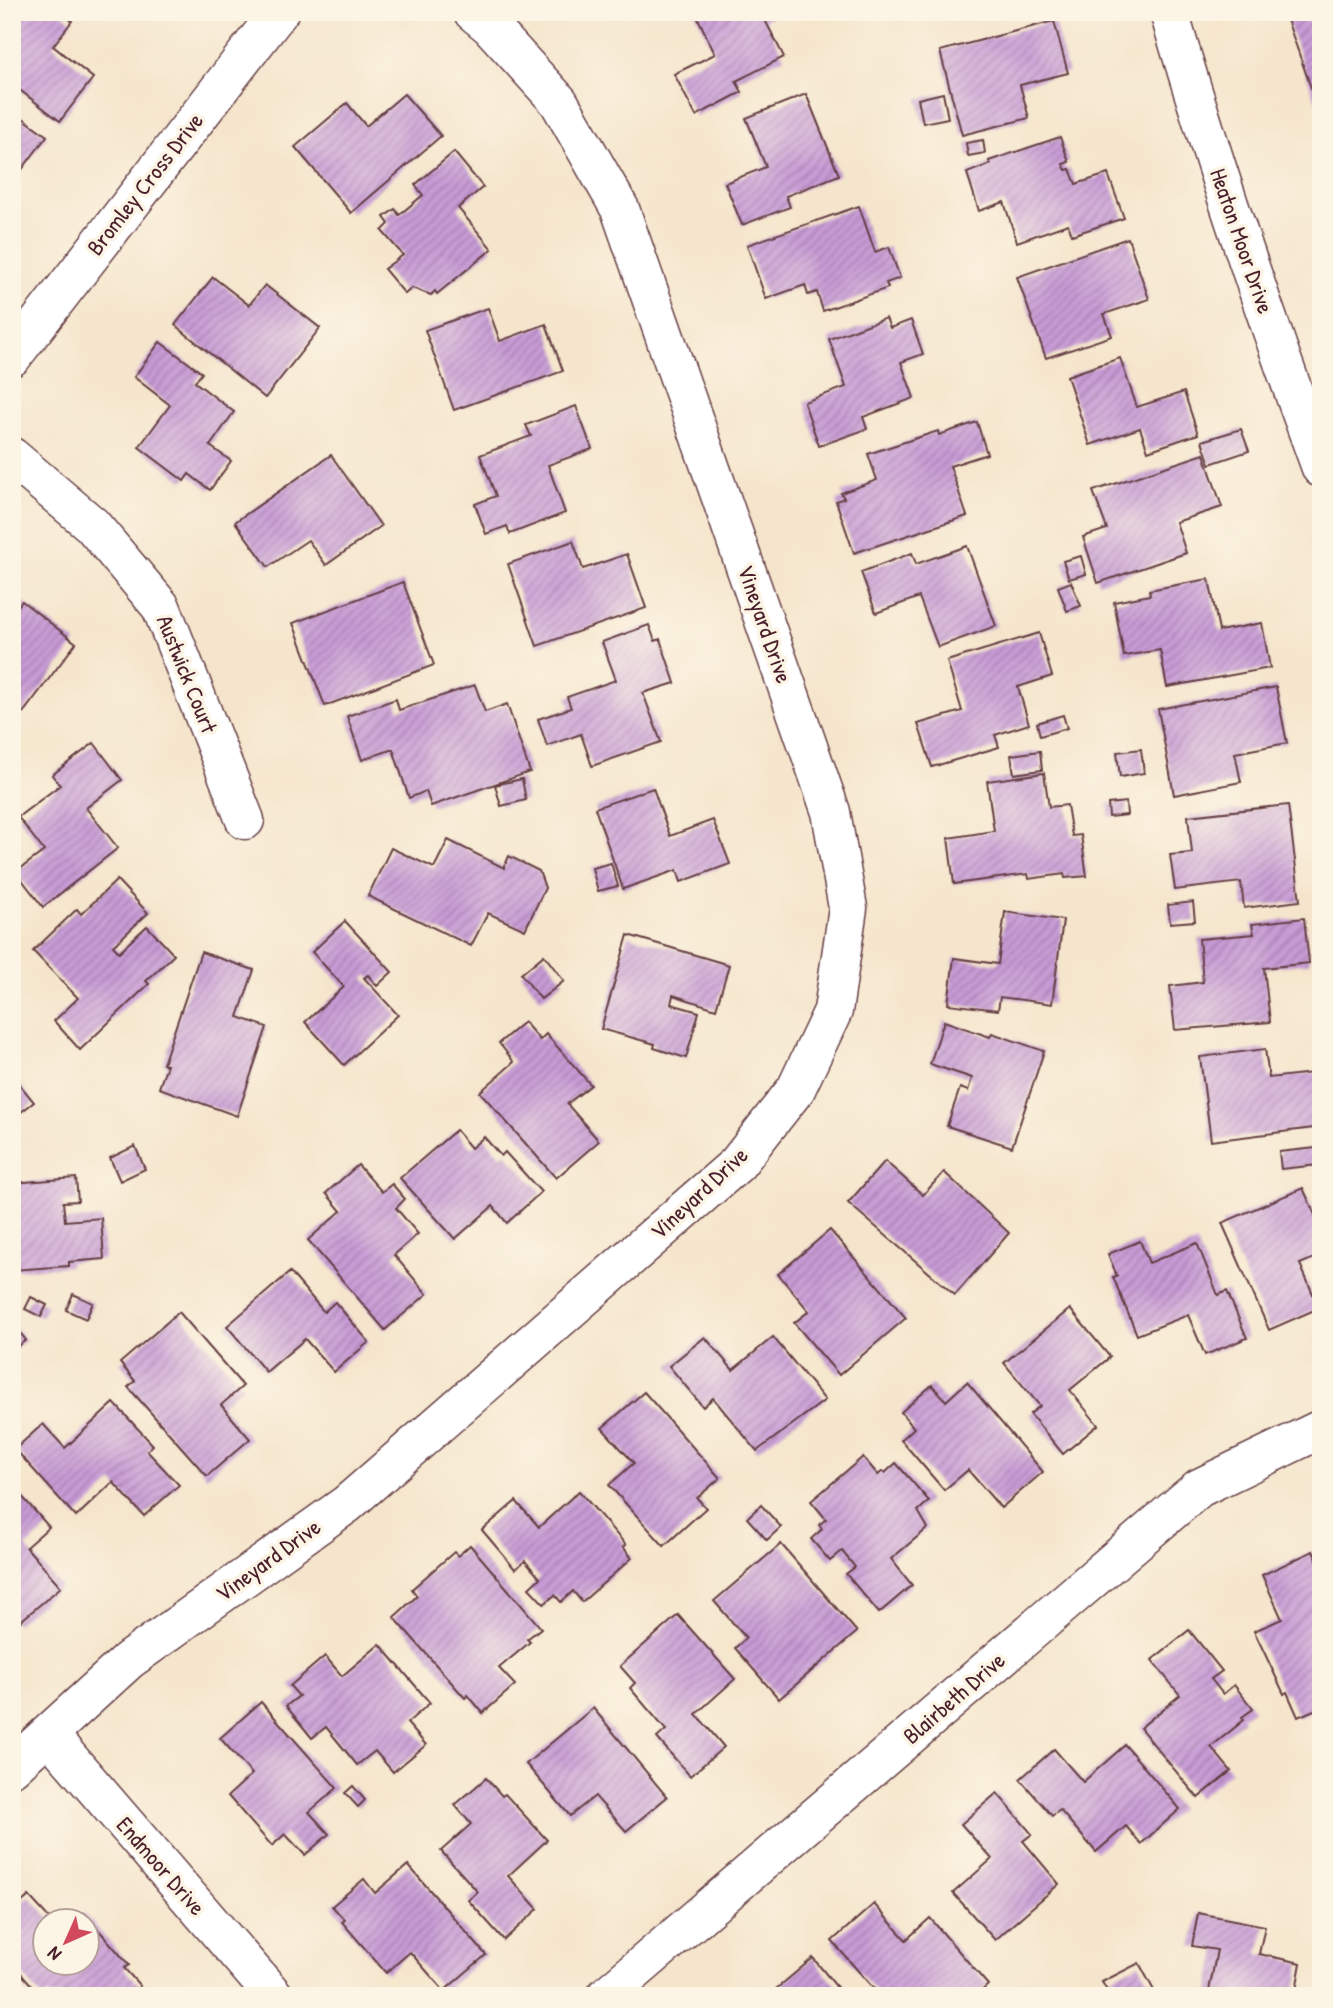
<svg xmlns="http://www.w3.org/2000/svg" width="1333" height="2008" font-family="'Patrick Hand',sans-serif">
	<style>
		.building { fill: url(#building-hatch) }
		.lines { fill: none; stroke-linecap: round; stroke-linejoin: round }
		.minor-casing { stroke: #643d43; stroke-width: 41 }
		.minor { stroke: #fff; stroke-width: 38 }
		.labels { text-anchor: middle; stroke-width: 7; stroke-linejoin: round; paint-order: stroke }
		.street-label { font-size: 23px; fill: #4a1f2b; stroke: #fcf5e5 }
	</style>
	<defs>
		<pattern id="building-hatch" width="6" height="6" patternUnits="userSpaceOnUse" patternTransform="scale(1.75)"><rect width="6" height="6" fill="#c79bd6"/><path d="M-1 1l2-2M0 6l6-6M5 7l2-2" fill="none" stroke="#a47eae"/></pattern>
	</defs>
	<rect width="100%" height="100%" fill="#fcf5e5"/>
	<filter id="ink" filterUnits="userSpaceOnUse"><feTurbulence type="fractalNoise" baseFrequency=".0143" numOctaves="2"/><feDisplacementMap in="SourceGraphic" scale="14" xChannelSelector="R" yChannelSelector="G"/><feConvolveMatrix kernelMatrix="1 2 1 2 8 2 1 2 1" color-interpolation-filters="sRGB"/></filter>
	<filter id="wash" filterUnits="userSpaceOnUse"><feTurbulence type="fractalNoise" baseFrequency=".00686" numOctaves="4" result="noise"/><feDisplacementMap in="SourceGraphic" scale="28" xChannelSelector="R" yChannelSelector="G"/><feGaussianBlur stdDeviation="1.57" result="paint"/><feColorMatrix in="noise" values="0 0 0 0 0 0 0 0 0 0 0 0 0 0 0 0 0 1.4 0 .05"/><feComposite in="paint" operator="in"/></filter>
	<g filter="url(#wash)">
		<rect width="100%" height="100%" fill="#f5e5cc"/>
		<g id="blocks">
			<!-- building -->
			<g class="building">
				<path d="M12,12H61L72,21L53,46L93,78L60,121L12,84Z"/>
				<path d="M695,12H780L765,20L784,57L736,81L742,92L696,116L674,74L715,54Z"/>
				<path d="M1292,12H1321V100L1316,102L1285,14Z"/>
				<path d="M1054,21L1068,73L1020,85L1029,118L962,135L940,51Z"/>
				<path d="M943,93L948,118L923,123L918,99Z"/>
				<path d="M404,94L441,136L351,213L295,147L347,103L366,126Z"/>
				<path d="M806,94L839,175L786,196L790,207L742,225L725,183L766,167L746,118Z"/>
				<path d="M12,110L47,136L20,172L12,166Z"/>
				<path d="M1060,137L1069,162L1063,164L1066,170L1070,169L1076,184L1108,174L1124,218L1072,235L1068,224L1017,242L1004,202L979,211L967,173L990,164L989,161Z"/>
				<path d="M983,140L985,153L968,156L966,143Z"/>
				<path d="M454,152L483,187L458,208L492,249L437,294L435,291L431,295L412,288L405,294L384,269L403,255L382,231L389,224L384,217L395,209L399,215L423,195L415,185Z"/>
				<path d="M859,206L875,252L889,247L900,278L886,283L888,288L823,311L817,292L808,295L805,285L766,299L747,245Z"/>
				<path d="M1128,238L1149,299L1104,314L1112,336L1046,358L1017,277Z"/>
				<path d="M213,277L249,305L265,285L320,328L265,398L175,325Z"/>
				<path d="M488,308L500,341L546,324L563,371L454,410L425,330Z"/>
				<path d="M886,318L890,328L911,320L923,354L901,362L914,398L863,417L867,429L819,446L804,402L846,387L829,339Z"/>
				<path d="M160,342L202,373L195,382L234,412L210,446L231,461L210,490L189,474L184,481L139,447L170,405L134,377Z"/>
				<path d="M1120,358L1137,407L1184,392L1198,434L1148,451L1140,428L1090,445L1067,376Z"/>
				<path d="M576,406L592,449L548,465L565,513L510,534L507,526L486,534L475,504L496,496L480,455L531,436L526,425Z"/>
				<path d="M977,422L987,454L950,466L967,516L854,553L836,501L844,498L841,493L877,480L868,454L938,431L939,435Z"/>
				<path d="M1241,429L1249,451L1210,464L1202,441Z"/>
				<path d="M1204,454L1222,507L1176,522L1186,553L1098,583L1083,537L1107,529L1093,491Z"/>
				<path d="M331,455L381,526L326,565L308,540L268,567L235,522Z"/>
				<path d="M573,541L583,569L627,554L646,608L537,646L508,564Z"/>
				<path d="M967,546L996,626L938,647L919,597L876,613L861,572L912,553L916,564Z"/>
				<path d="M1081,556L1086,574L1069,579L1063,561Z"/>
				<path d="M1209,579L1219,631L1262,623L1270,668L1167,687L1160,650L1124,656L1114,602L1150,595L1149,590Z"/>
				<path d="M403,582L434,665L325,706L293,623Z"/>
				<path d="M1071,582L1081,606L1067,611L1058,587Z"/>
				<path d="M22,601L76,643L23,713L12,704V614Z"/>
				<path d="M649,625L655,641L660,639L675,683L643,693L661,742L592,766L581,734L547,746L538,719L571,708L567,697L616,680L602,642Z"/>
				<path d="M1039,633L1052,676L1018,687L1029,724L995,735L999,747L932,767L918,724L962,711L947,661Z"/>
				<path d="M475,685L485,712L507,704L530,772L431,806L426,791L409,798L393,749L362,760L347,716L396,699L399,710Z"/>
				<path d="M1276,687L1287,743L1235,753L1241,782L1174,795L1158,709Z"/>
				<path d="M1063,715L1067,728L1040,736L1037,723Z"/>
				<path d="M94,743L122,780L86,808L118,848L43,907L16,872L44,851L18,817L60,785L52,775Z"/>
				<path d="M1141,749L1144,773L1120,777L1117,752Z"/>
				<path d="M1040,751L1042,770L1014,774L1011,755Z"/>
				<path d="M1044,773L1049,807L1067,805L1072,836L1081,835L1087,876L1065,878L1064,874L1029,879L1028,874L954,884L948,838L994,831L987,781Z"/>
				<path d="M522,779L526,800L501,806L495,785Z"/>
				<path d="M653,788L670,836L713,820L730,864L681,882L677,870L623,889L595,808Z"/>
				<path d="M1126,802L1127,815L1109,817L1108,804Z"/>
				<path d="M1288,805L1300,901L1244,908L1241,882L1175,890L1170,855L1192,853L1188,816Z"/>
				<path d="M448,840L504,868L509,856L539,871L545,888L525,930L488,913L471,946L368,896L391,848L434,868Z"/>
				<path d="M611,863L618,886L598,891L592,868Z"/>
				<path d="M117,880L148,913L113,946L119,952L147,926L174,955L146,981L149,984L80,1050L54,1021L78,998L33,951L77,909L81,914Z"/>
				<path d="M1193,902L1195,921L1170,923L1168,905Z"/>
				<path d="M1005,912L1063,920L1052,1004L1000,997L998,1010L948,1004L954,958L998,964Z"/>
				<path d="M1304,918L1309,963L1264,968L1270,1022L1175,1030L1170,986L1203,982L1199,939L1254,934L1252,924Z"/>
				<path d="M345,921L392,972L377,986L368,975L364,978L398,1015L344,1065L305,1022L344,987L312,952Z"/>
				<path d="M628,935L729,965L716,1009L673,995L671,1004L699,1012L686,1058L654,1048L655,1044L601,1029Z"/>
				<path d="M201,952L254,970L238,1017L267,1027L237,1116L159,1088L167,1065L163,1064Z"/>
				<path d="M544,955L564,981L541,999L521,974Z"/>
				<path d="M944,1021L990,1037L992,1033L1044,1051L1012,1147L947,1126L960,1088L968,1091L972,1078L930,1064Z"/>
				<path d="M524,1022L540,1040L546,1034L591,1085L567,1104L599,1141L556,1178L480,1092L514,1062L499,1043Z"/>
				<path d="M1265,1049L1269,1078L1321,1072V1127L1211,1141L1200,1057Z"/>
				<path d="M12,1075L34,1102L12,1119Z"/>
				<path d="M456,1130L471,1148L484,1137L501,1156L505,1152L541,1192L507,1223L493,1206L455,1239L400,1178Z"/>
				<path d="M135,1146L145,1169L120,1181L110,1158Z"/>
				<path d="M1316,1148L1318,1165L1281,1169L1279,1152Z"/>
				<path d="M885,1161L923,1195L944,1172L1009,1233L955,1295L848,1203Z"/>
				<path d="M358,1165L382,1192L392,1184L405,1199L396,1208L418,1234L394,1255L427,1294L385,1330L308,1240L341,1211L326,1193Z"/>
				<path d="M76,1178L78,1201L63,1202L65,1221L101,1218L104,1259L69,1262V1266L12,1270V1183Z"/>
				<path d="M1303,1188L1321,1228V1255L1300,1264L1319,1308L1269,1330L1222,1223Z"/>
				<path d="M830,1230L906,1318L839,1375L794,1323L809,1311L778,1274Z"/>
				<path d="M1140,1241L1149,1263L1197,1243L1218,1295L1227,1291L1247,1338L1205,1355L1188,1315L1137,1335L1113,1277L1117,1276L1108,1254Z"/>
				<path d="M290,1272L324,1312L335,1302L369,1342L334,1372L305,1339L266,1372L227,1326Z"/>
				<path d="M73,1294L93,1303L86,1319L66,1310Z"/>
				<path d="M31,1297L47,1305L41,1317L25,1309Z"/>
				<path d="M1070,1309L1110,1357L1070,1390L1098,1425L1063,1454L1030,1414L1040,1406L1004,1363Z"/>
				<path d="M179,1312L243,1386L221,1405L250,1439L207,1476L128,1387L135,1381L120,1363Z"/>
				<path d="M12,1323L26,1340L12,1351Z"/>
				<path d="M705,1337L733,1370L773,1337L825,1400L757,1451L713,1398L703,1407L669,1366Z"/>
				<path d="M967,1382L1043,1472L1001,1508L968,1470L944,1490L901,1440L914,1428L901,1412L932,1385L946,1401Z"/>
				<path d="M644,1392L720,1478L697,1498L706,1508L664,1546L609,1485L634,1463L602,1428Z"/>
				<path d="M114,1403L153,1445L147,1451L179,1485L144,1516L113,1482L76,1517L15,1449L43,1424L65,1448Z"/>
				<path d="M863,1457L878,1475L883,1471L885,1473L896,1463L929,1501L918,1511L928,1528L891,1559L912,1585L879,1613L846,1574L855,1567L842,1551L830,1561L811,1539L822,1529L819,1525L826,1519L811,1501Z"/>
				<path d="M12,1485L49,1527L26,1547L61,1587L17,1624L12,1618Z"/>
				<path d="M579,1491L626,1545L623,1547L632,1558L582,1602L573,1591L561,1602L555,1595L544,1604L529,1588L540,1578L525,1561L515,1569L482,1530L516,1501L539,1527Z"/>
				<path d="M761,1505L781,1527L767,1540L747,1518Z"/>
				<path d="M781,1544L857,1632L779,1699L735,1648L746,1638L714,1601Z"/>
				<path d="M470,1545L541,1628L527,1639L530,1642L499,1668L515,1685L483,1713L468,1695L465,1698L394,1617L417,1596L412,1589L454,1552L458,1556Z"/>
				<path d="M1313,1551L1321,1568V1707L1298,1717L1287,1692L1284,1694L1254,1631L1282,1619L1262,1575Z"/>
				<path d="M678,1615L735,1679L696,1714L724,1747L690,1776L657,1738L666,1730L630,1688L635,1683L620,1666Z"/>
				<path d="M1189,1630L1222,1671L1211,1679L1223,1694L1234,1685L1253,1709L1242,1717L1244,1720L1211,1747L1231,1771L1198,1798L1140,1728L1180,1695L1152,1660Z"/>
				<path d="M380,1644L430,1703L407,1723L426,1745L393,1772L375,1751L357,1765L326,1727L312,1738L286,1706L299,1696L290,1686L325,1656L342,1676Z"/>
				<path d="M261,1702L337,1788L309,1812L329,1834L305,1855L285,1834L272,1846L228,1796L252,1774L220,1738Z"/>
				<path d="M593,1708L667,1797L626,1831L595,1796L570,1816L526,1764Z"/>
				<path d="M1125,1745L1180,1809L1141,1844L1126,1826L1096,1852L1060,1810L1052,1816L1020,1779L1054,1749L1083,1782Z"/>
				<path d="M486,1778L502,1796L505,1794L547,1840L508,1876L538,1909L504,1940L468,1900L478,1892L441,1851L471,1824L455,1805Z"/>
				<path d="M353,1786L365,1800L358,1807L345,1793Z"/>
				<path d="M997,1793L1032,1834L1023,1841L1059,1884L995,1940L953,1893L992,1859L961,1824Z"/>
				<path d="M408,1865L486,1955L444,1991L410,1952L386,1973L342,1922L345,1920L332,1906L364,1879L375,1893Z"/>
				<path d="M29,1896L51,1920H46V1962H88V1920H76L84,1913L129,1965L124,1968L140,1986L129,1996H41L12,1963V1911Z"/>
				<path d="M874,1904L906,1940L930,1918L988,1985L976,1996H880L832,1941Z"/>
				<path d="M1198,1913L1265,1926L1259,1954L1301,1963L1295,1996H1208L1217,1950L1192,1946Z"/>
				<path d="M813,1958L844,1996H782L776,1989Z"/>
				<path d="M1139,1963L1157,1996H1110L1102,1982Z"/>
			</g>
		</g>
	</g>
	<g filter="url(#ink)">
		<use href="#blocks" fill-opacity="0" stroke="#643d43" stroke-width="2"/>
		<g class="lines">
			<!-- minor casing -->
			<g class="minor-casing">
				<g id="minor">
					<path d="M1169,12C1214,166 1266,318 1321,468"/>
					<path d="M12,357L279,12"/>
					<path d="M12,457L92,525L161,607L245,820"/>
					<path d="M49,1735L274,1996"/>
					<path d="M12,1767L129,1660L347,1504L737,1164L796,1089L833,1011L848,908L831,812L620,209L559,102L490,26L473,12"/>
					<path d="M606,1996L1199,1488L1321,1429"/>
				</g>
			</g>
			<!-- minor -->
			<use href="#minor" class="minor"/>
		</g>
	</g>
	<g class="labels">
		<!-- street labels -->
		<g class="street-label">
			<text transform="translate(145 184) rotate(-52)" y="8">Bromley Cross Drive</text>
			<text transform="translate(1242 241) rotate(71)" y="8">Heaton Moor Drive</text>
			<text transform="translate(765 624) rotate(71)" y="8">Vineyard Drive</text>
			<text transform="translate(187 674) rotate(68)" y="8">Austwick Court</text>
			<text transform="translate(699 1193) rotate(-43)" y="8">Vineyard Drive</text>
			<text transform="translate(268 1560) rotate(-36)" y="8">Vineyard Drive</text>
			<text transform="translate(954 1698) rotate(-41)" y="8">Blairbeth Drive</text>
			<text transform="translate(161 1866) rotate(49)" y="8">Endmoor Drive</text>
		</g>
	</g>
	<!-- margin -->
	<rect width="1333" height="2008" fill="none" stroke="#fcf5e5" stroke-width="42"/>
	<!-- north arrow -->
	<g transform="translate(66 1942) rotate(225)"><circle r="33" fill="#fcf5e5" stroke="#b59f9b" stroke-width="2"/>
	<path d="M0-5L12 26L0 18L-12 26Z" fill="#d1495b"/>
	<text y="-10" font-size="19" font-weight="bold" text-anchor="middle" fill="#4a1f2b">N</text>
	</g>
</svg>
